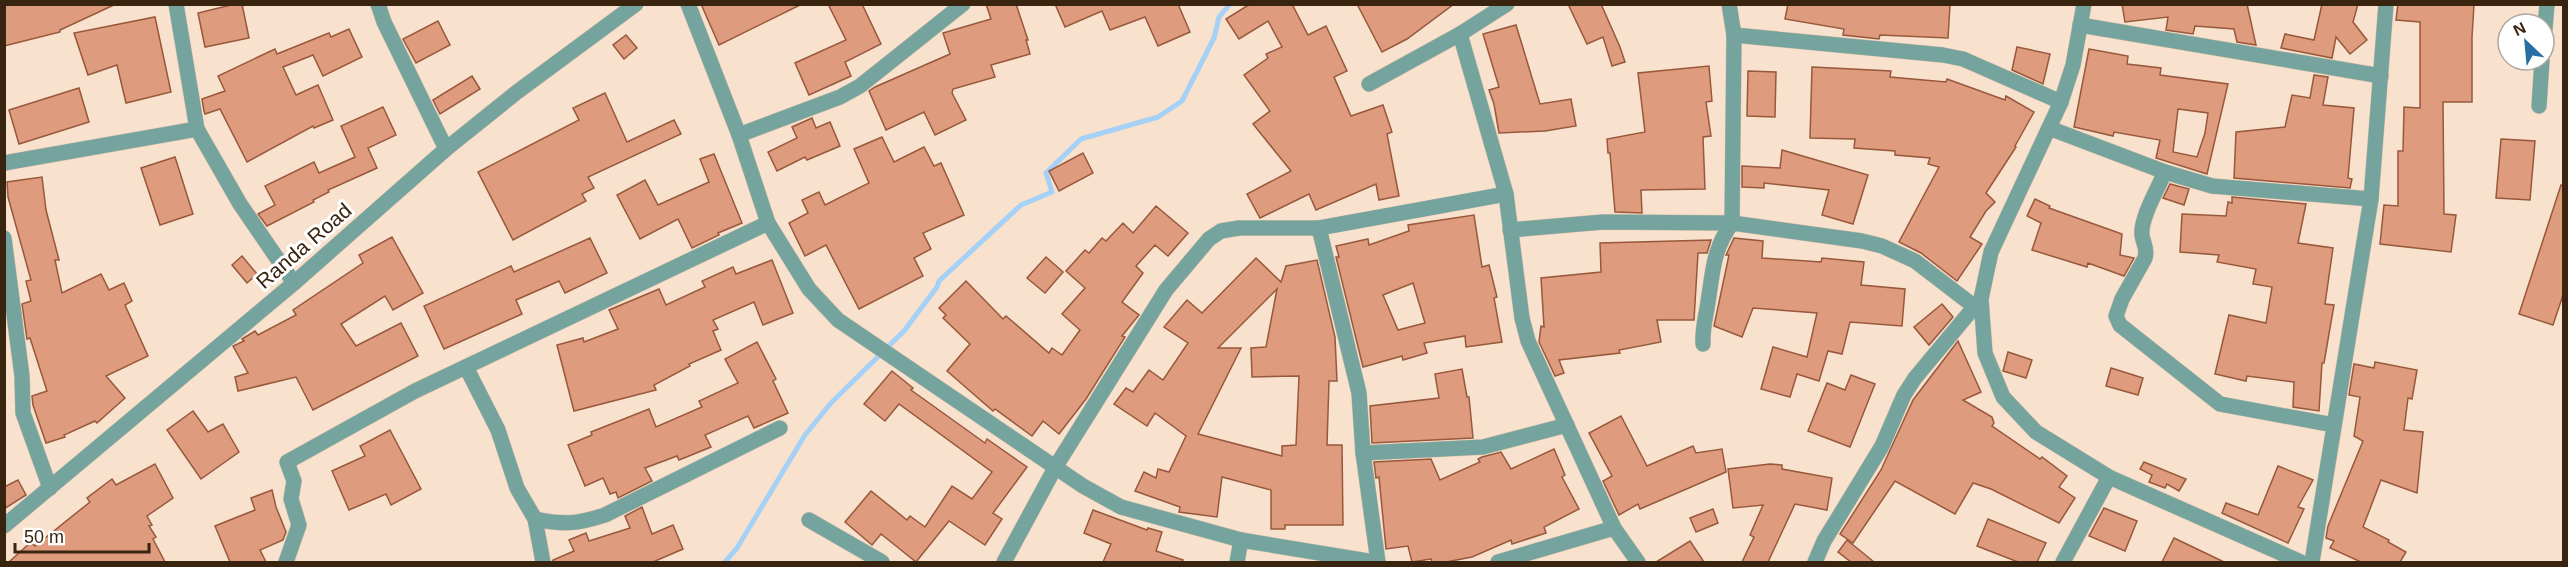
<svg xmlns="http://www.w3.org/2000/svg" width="2568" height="567" font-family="Arial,sans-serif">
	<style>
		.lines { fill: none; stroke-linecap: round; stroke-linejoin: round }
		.stream { stroke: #a6d1f6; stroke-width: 5 }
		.building { fill: #df9b7d; stroke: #97583c; stroke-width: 1.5; fill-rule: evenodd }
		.minor-casing { stroke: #d6bfab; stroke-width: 16 }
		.minor { stroke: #74a49d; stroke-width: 15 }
		.labels { text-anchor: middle; stroke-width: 6; stroke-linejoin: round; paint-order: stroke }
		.street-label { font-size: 21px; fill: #39240f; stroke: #fff }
	</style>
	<rect width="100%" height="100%" fill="#f8e1cd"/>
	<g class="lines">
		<!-- stream -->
		<path class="stream" d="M725,562L737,548L805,435L831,403L904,331L937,287L939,281L1021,205L1052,192L1046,173L1081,139L1158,117L1182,101L1214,38L1219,17L1230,4"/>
	</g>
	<!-- building -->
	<g class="building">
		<path d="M4,4H116L60,30V32L4,46Z"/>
		<path d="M235,4H242L249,38L205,47L198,13Z"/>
		<path d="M701,4H802L719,45Z"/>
		<path d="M828,4H862L881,44L845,62L851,76L809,95L795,63L846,40Z"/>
		<path d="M986,4H1016L1028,40H1026L1030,54L991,65L995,77L953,89L952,93L966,120L935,135L924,112L886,130L869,91L875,87L950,54L943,33L991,19Z"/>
		<path d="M1055,4H1178L1190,32L1158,46L1145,17L1110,30L1102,11L1065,27Z"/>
		<path d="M1250,4H1292L1308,35L1326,26L1347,71L1334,77L1351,116L1383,105L1392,132L1387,134L1399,196L1379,200L1376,184L1316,210L1309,194L1260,218L1247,194L1291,171L1253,124L1270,111L1244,75L1268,58L1266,54L1282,47L1268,21L1239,39L1226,19Z"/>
		<path d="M1357,4H1454L1407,39L1382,52Z"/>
		<path d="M1568,4H1601L1620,47L1625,62L1612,66L1603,37L1587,44Z"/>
		<path d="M1788,4L1950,5L1948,38L1880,35L1879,39L1843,35L1844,29L1785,19Z"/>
		<path d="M2122,4H2247L2256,45L2237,42L2234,29L2195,26L2193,34L2166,30L2168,17L2125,22Z"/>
		<path d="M2322,4H2358L2353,22L2367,40L2350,54L2336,37L2332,58L2281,48L2285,34L2314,40Z"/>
		<path d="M2398,4H2474L2472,37V102H2443L2444,214L2456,215L2451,252L2380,244L2384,205L2398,206V151H2403L2404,107L2420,108V22L2396,20Z"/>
		<path d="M155,17L171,92L126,103L117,65L88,75L74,33Z"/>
		<path d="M438,21L450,45L416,63L403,39Z"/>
		<path d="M1516,25L1540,104L1571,99L1576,126L1545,131L1499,133L1494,104L1489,90L1499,87L1483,34Z"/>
		<path d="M349,29L362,57L323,76L313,55L283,67L296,95L318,85L333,120L314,128L313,126L247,162L220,109L205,114L204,111L202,99L225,91L218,76L275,49L277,54L329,33L331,37Z"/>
		<path d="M626,35L637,48L624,59L613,45Z"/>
		<path d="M2017,47L2050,54L2043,84L2012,70Z"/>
		<path d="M2089,49L2128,56L2127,64L2161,68L2160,75L2228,84L2207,174L2156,158L2160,140L2114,132L2113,136L2074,127ZM2178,109L2208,113L2205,133L2197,157L2173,152Z"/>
		<path d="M1709,66L1712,101L1706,102L1711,136L1703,137L1705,189L1641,190L1642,213L1615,212L1610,153H1608L1607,139L1645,132L1638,73Z"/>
		<path d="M1812,67L1891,71L1890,77L1946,82L1947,79L2005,100L2006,96L2034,112L2015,146L2016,147L1986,193L1995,202L1986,211L1970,237L1982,244L1957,281L1921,253L1899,242L1939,167L1928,164L1930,158L1895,155V151L1854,148L1855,139L1810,138Z"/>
		<path d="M1748,71L1776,72L1775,117L1747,116Z"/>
		<path d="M2314,75L2328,77L2323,105L2354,108L2348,178L2352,179L2350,188L2234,178L2236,132L2285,127L2292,95L2310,98Z"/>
		<path d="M472,76L480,89L440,114L433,100Z"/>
		<path d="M79,88L89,122L19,144L9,110Z"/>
		<path d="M605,93L627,142L674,120L681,134L588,177L594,188L582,194L586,201L513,240L478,172L579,120L573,108Z"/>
		<path d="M383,107L396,135L368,148L377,168L328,190L329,192L313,200L314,202L267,226L258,214L275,205L265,186L314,162L319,173L355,157L341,126Z"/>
		<path d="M812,118L816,128L830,122L840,146L807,160L805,157L777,171L768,152L797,138L792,127Z"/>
		<path d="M882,137L894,162L924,147L934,166L941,163L964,215L923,233L931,249L914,258L923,276L859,309L826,245L805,256L789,223L808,213L802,200L819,192L825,205L869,183L854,149Z"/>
		<path d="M2501,139L2535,141L2530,200L2496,198Z"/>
		<path d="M1782,150L1868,175L1853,224L1822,215L1829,190L1764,183V188L1742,187V166L1780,168Z"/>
		<path d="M1083,153L1093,173L1059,191L1049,171Z"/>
		<path d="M714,154L742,223L718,233L719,235L692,248L678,219L640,239L617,195L645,180L658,205L709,182L700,159Z"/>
		<path d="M175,157L193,214L160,225L141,168Z"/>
		<path d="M42,177L46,210L59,260H55L62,293L101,274L109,290L124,283L132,301L125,305L148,356L106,376L125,398L97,423L95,421L64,435L65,437L46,443L33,405L32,396L47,391L30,338L27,339L22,304L31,301L26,281L31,280L8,197L7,182Z"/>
		<path d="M2170,184L2189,189L2184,205L2163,198Z"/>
		<path d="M2561,185L2564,186V292L2553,325L2519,314Z"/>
		<path d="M2232,197L2306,204L2298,243L2333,248L2325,304L2334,305L2324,363H2322L2319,411L2293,407L2294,382L2247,376L2246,381L2215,374L2229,315L2266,323L2272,287L2253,284L2256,269L2217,262L2219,255L2180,252L2182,214L2226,216L2228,202L2232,203Z"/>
		<path d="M2035,199L2050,206L2049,208L2122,234L2120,255L2134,258L2124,276L2088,263L2087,267L2032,250L2041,223L2027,216Z"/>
		<path d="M1156,206L1188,233L1168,256L1155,245L1136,266L1143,273L1122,302L1139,315L1122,336L1125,337L1086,399L1059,434L1043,421L1032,436L995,409L993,411L947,371L970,344L943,318L946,315L939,308L966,281L1003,319L1006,316L1049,353L1052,348L1062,355L1080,330L1062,314L1085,288L1066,271L1085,250L1089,253L1102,238L1106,241L1123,223L1133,233Z"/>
		<path d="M1474,215L1482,267L1489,265L1497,297L1494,298L1502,342L1466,347L1465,336L1424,343L1427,353L1403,360L1402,356L1363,367L1336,257H1339L1336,246L1368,239L1369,245L1409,231L1408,225ZM1413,283L1425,323L1398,330L1383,295Z"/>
		<path d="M392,237L423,293L393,310L385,296L341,324L356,346L401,323L418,356L313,410L296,377L238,391L235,377L248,373L233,346L244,341L242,339L255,331L258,335L296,315L293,310L363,263L359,255Z"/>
		<path d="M590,238L607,273L565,293L559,281L516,300L522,314L444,349L424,306L511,266L514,272Z"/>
		<path d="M1734,238L1763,241L1762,258L1821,262L1822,258L1864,262L1861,285L1905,289L1902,326L1850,322L1842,354L1828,351L1819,381L1797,374L1790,397L1761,389L1773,347L1807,357L1817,313L1753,308L1742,337L1714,326L1729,255H1726Z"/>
		<path d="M1711,240L1707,253H1698L1694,320H1657L1661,342L1619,350L1620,353L1559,360L1564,373L1555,376L1539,342L1541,326L1544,327L1541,278L1601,272L1600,243Z"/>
		<path d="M242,256L257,274L247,283L232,265Z"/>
		<path d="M1046,257L1063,272L1045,293L1027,278Z"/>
		<path d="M1256,258L1281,282L1286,266L1317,260L1335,337L1337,381H1329L1327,445H1342L1343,525H1285V529H1271V490L1222,477L1217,517L1179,512L1180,507L1135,491L1144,472L1156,478L1158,469L1169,472L1186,436L1155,413L1147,426L1114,404L1126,388L1133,392L1149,370L1163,380L1188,343L1164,327L1187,300L1202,313ZM1277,289L1266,347L1251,348L1252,377L1299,376L1296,445L1282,446V456L1198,434L1241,348H1218Z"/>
		<path d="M772,260L793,313L763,325L754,302L713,320L718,329L713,331L721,350L689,364L690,366L654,385L656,390L574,411L557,345L583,338L584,342L618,329L609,310L659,289L666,305L705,287L702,281L733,267L736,274Z"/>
		<path d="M1942,304L1953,317L1929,345L1914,327Z"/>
		<path d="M1958,341L1981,392L1963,400L1992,417L1994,423L1992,426L2040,459L2042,457L2067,476L2059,487L2075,498L2059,523L1991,489L1973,483L1955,514L1895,481L1853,543L1840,534L1881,470L1913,400Z"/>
		<path d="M757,342L776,379L773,381L788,413L754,428L748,416L705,435L711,447L679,460L677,456L645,468L652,481L618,498L616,492L610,494L603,478L585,486L568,445L592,435L591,432L649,409L656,427L702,407L699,401L738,383L725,359Z"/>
		<path d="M2008,352L2032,360L2026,378L2003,371Z"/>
		<path d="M2375,362L2417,370L2412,399L2408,398L2404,430L2423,432L2417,493L2381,480L2363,527L2389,540L2388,542L2406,552L2400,562H2361L2330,548L2334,541L2326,538L2328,526L2363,441L2354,436L2360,397L2349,395L2354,364L2374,368Z"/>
		<path d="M2111,368L2143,378L2138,395L2106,386Z"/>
		<path d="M1462,369L1467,397H1469L1473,438L1372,443L1370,406L1439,398L1435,374Z"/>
		<path d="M892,371L913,388L911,390L985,443L987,439L1027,467L993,513L1002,519L985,545L949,521L916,562L881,534L872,545L845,522L871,491L907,520L910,516L925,527L952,486L972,499L992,472L899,404L885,421L864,404Z"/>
		<path d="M1851,375L1875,384L1850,447L1808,431L1827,383L1845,390Z"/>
		<path d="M193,411L208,432L223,424L239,452L201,479L167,430Z"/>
		<path d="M1621,416L1647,466L1693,446L1696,453L1722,449L1726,472L1640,509L1638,504L1619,515L1603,481L1612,476L1589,433Z"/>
		<path d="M390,430L421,489L391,505L386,494L349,510L332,471L365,456L360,446Z"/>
		<path d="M1554,449L1565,475L1562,477L1579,509L1544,527L1546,533L1512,544L1511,540L1472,557L1446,562H1432L1431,559L1412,562L1408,546L1386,549L1379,477L1376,478L1374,462L1431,459L1440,480L1480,462L1478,459L1482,457L1501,452L1511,469Z"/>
		<path d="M2144,462L2186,479L2179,491L2167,484L2165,488L2149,482L2152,475L2140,469Z"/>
		<path d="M155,464L173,498L147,516L152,525L149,526L156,537L153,539L165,562H9L31,542L35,546L90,502L87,498L112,479L116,485Z"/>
		<path d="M1770,464L1782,465V469L1832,478L1827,510L1795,504L1768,562H1742L1754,537L1750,535L1763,505L1733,508L1728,469Z"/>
		<path d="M2278,466L2313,480L2298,507L2304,509L2288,543L2222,513L2226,503L2258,515Z"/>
		<path d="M18,480L26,495L4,509V487Z"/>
		<path d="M272,490L276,507L286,532L283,540L260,550L266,562H230L215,526L255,510L251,498Z"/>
		<path d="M642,507L652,534L673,525L683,549L653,562H552L553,560L574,551L569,540L586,533L589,541L630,528L625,516Z"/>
		<path d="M2104,508L2137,521L2125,551L2089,536Z"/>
		<path d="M1713,509L1718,523L1696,532L1690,518Z"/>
		<path d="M1093,510L1147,530L1148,528L1162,532L1156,551L1183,560L1182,562H1103L1111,544L1084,533Z"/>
		<path d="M1988,519L2046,543L2037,562H2018L1977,546Z"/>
		<path d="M2174,538L2224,562H2162Z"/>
		<path d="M1847,540L1874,562H1851L1838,552Z"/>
		<path d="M1690,541L1704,562H1656Z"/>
	</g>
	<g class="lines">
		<!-- minor casing -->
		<g class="minor-casing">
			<g id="minor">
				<path d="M176,4L197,129L240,204L294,283"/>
				<path d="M378,4L384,22L446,149"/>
				<path d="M688,4L739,135L768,223L809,289L838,320L1083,486L1121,507L1241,540L1374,562"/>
				<path d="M2084,4L2073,65L2061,102L1991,252L1981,299L1985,353L2003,397L2036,432L2109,477L2301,562"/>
				<path d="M2080,25L2381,76"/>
				<path d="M1460,34L1506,194L1522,318L1528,341L1614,528L1638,562"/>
				<path d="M1734,35L1943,55L1963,59L2061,102"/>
				<path d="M2544,41L2547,4"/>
				<path d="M1369,84L1460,34L1507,4"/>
				<path d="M2539,106L2542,60"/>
				<path d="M2049,128L2165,172L2212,186L2371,199"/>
				<path d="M739,135L840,97L860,86L963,4"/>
				<path d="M4,163L197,129"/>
				<path d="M2165,172C2158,188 2140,219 2142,235C2143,244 2148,248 2145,258L2122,299L2116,316L2120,325L2220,404L2334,425"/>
				<path d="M1319,228L1359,393L1363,453L1378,562"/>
				<path d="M1510,230L1603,222L1732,223L1862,241L1882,246L1915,261L1975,307"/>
				<path d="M4,238L22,376L23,413L50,488"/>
				<path d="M1703,344C1702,329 1706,317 1708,302C1713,271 1713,249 1732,223L1734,35L1729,4"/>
				<path d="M466,367L498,430L517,488L535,519L543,562"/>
				<path d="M1363,453L1483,447L1567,425"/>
				<path d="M535,519C563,525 578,524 605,515L780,428"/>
				<path d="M809,520L882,562"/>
				<path d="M4,526L294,283L446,149L517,92L636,4"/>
				<path d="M286,562L299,525L291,499L294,481L287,462L415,391L768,223"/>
				<path d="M1004,562L1056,466L1166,290L1209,239L1221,231L1239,228H1319L1506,194"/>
				<path d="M1237,562L1241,540"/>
				<path d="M1498,562L1614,528"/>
				<path d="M1815,562L1824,541L1882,446L1904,395L1915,378L1980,300"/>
				<path d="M2063,562L2109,477"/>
				<path d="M2312,562L2371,199L2386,4"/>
			</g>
		</g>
		<!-- minor -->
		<use href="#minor" class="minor"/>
	</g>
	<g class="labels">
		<!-- street labels -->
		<g class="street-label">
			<text transform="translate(304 246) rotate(-41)" y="7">Randa Road</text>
		</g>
	</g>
	<!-- border -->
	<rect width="2568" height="567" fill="none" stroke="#39240f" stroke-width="12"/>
	<!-- north arrow -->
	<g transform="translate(2526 42) rotate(334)"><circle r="28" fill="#ffffff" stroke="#b0a79f" stroke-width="1.5"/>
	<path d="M0-4.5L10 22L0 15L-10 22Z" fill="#286fa3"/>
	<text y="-9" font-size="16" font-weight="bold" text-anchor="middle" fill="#39240f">N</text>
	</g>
	<!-- scale -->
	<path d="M15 543v9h134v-9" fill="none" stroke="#39240f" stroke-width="3"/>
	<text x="24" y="543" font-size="18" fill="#39240f" stroke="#ffffff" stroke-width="4.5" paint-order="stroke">50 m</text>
</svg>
